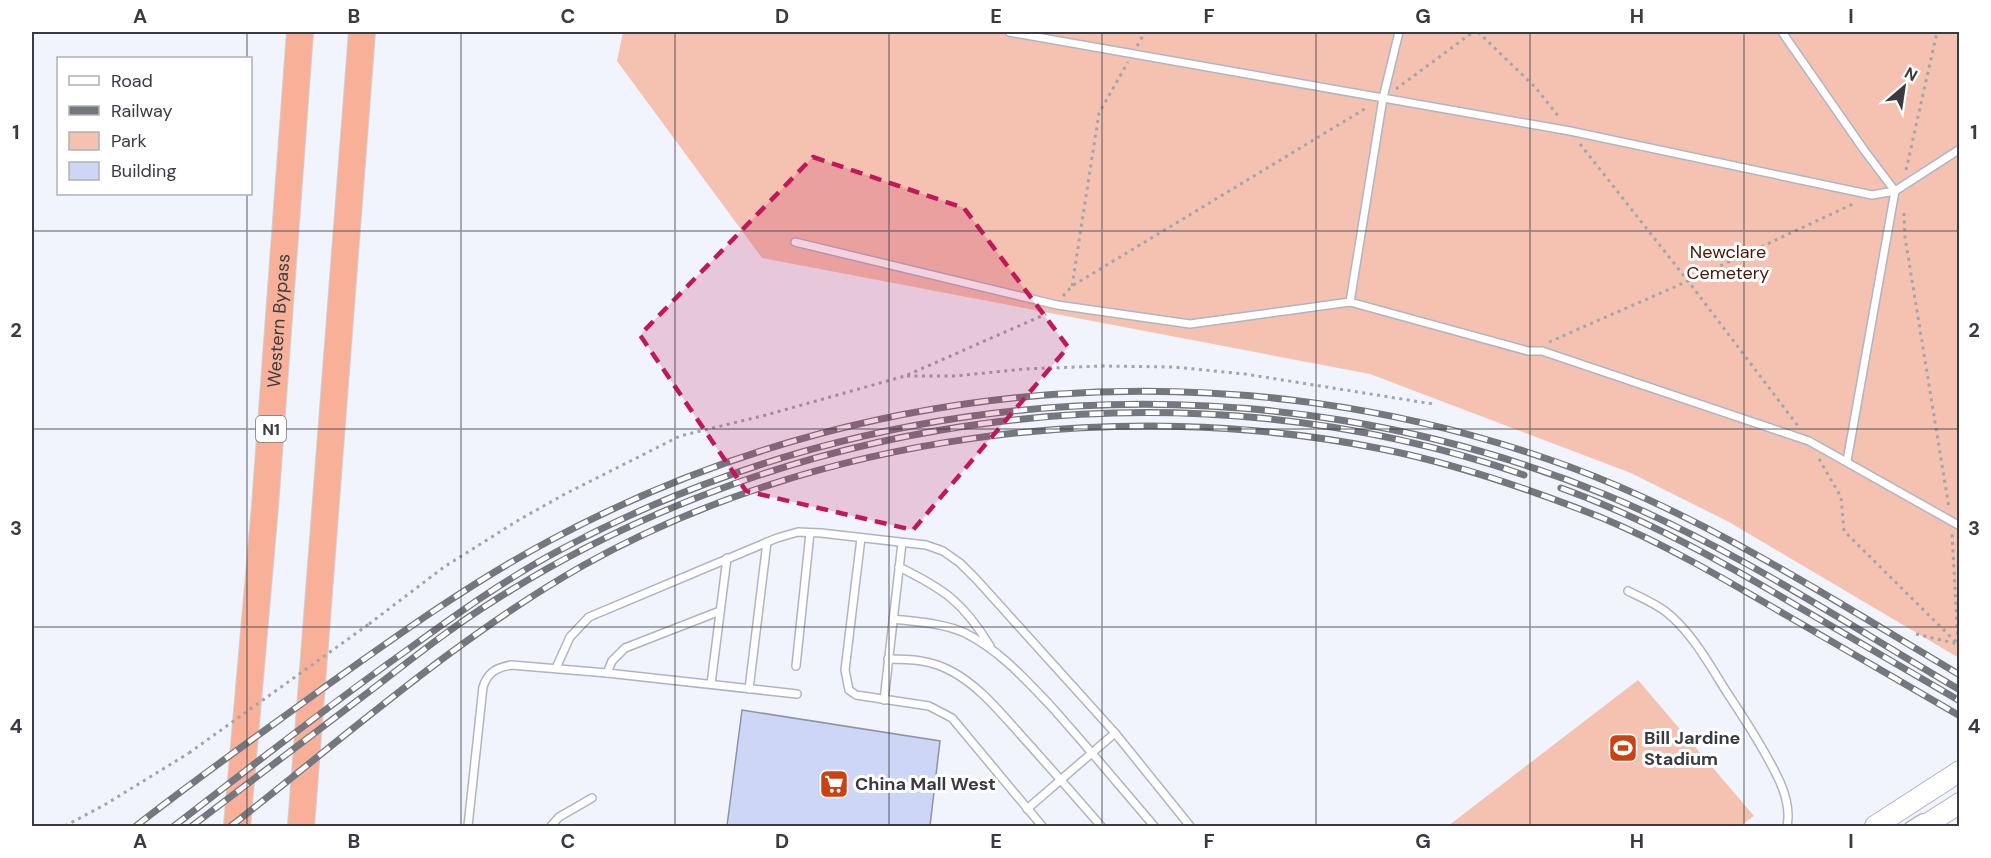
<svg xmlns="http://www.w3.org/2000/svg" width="1991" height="858" font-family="'DM Sans',sans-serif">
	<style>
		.green { fill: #f5c2b2 }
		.building { fill: #cdd6f6; stroke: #9094a1; stroke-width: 1.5 }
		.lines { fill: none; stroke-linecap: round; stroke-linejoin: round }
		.lane-casing { stroke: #b0b4c2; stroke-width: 10 }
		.secondary-casing { stroke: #b0b4c2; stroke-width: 22 }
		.highway-casing { stroke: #cfd0d1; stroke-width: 28 }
		.path { stroke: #a2a5ac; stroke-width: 3; stroke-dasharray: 3 4.5; stroke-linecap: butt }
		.lane { stroke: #fff; stroke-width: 7 }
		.secondary { stroke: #fff; stroke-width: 20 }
		.highway { stroke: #f9b099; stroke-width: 26 }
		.rail-casing { stroke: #75777e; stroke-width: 7 }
		.rail { stroke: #fff; stroke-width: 4.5; stroke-dasharray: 14; stroke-linecap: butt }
		.path-bridge { stroke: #a2a5ac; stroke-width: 3; stroke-dasharray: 3 4.5; stroke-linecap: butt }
		.marked { fill: #c2185b; fill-opacity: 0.2; stroke: #c2185b; stroke-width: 4.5; stroke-dasharray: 12 8; stroke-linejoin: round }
		.grid { fill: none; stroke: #393b41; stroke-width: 1.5; stroke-opacity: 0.55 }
		.labels { text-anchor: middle; stroke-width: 6; stroke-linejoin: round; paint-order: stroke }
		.shield { fill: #fff; stroke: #74767a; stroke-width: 1.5 }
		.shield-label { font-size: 16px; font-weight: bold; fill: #393b41 }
		.park-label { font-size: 18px; fill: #4c1605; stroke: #fff }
		.street-label { font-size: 18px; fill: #393b41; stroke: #fff }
		.poi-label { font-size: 18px; font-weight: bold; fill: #393b41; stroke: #fff; text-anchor: start }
		.neatline { fill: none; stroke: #393b41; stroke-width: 2 }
		.grid-label { font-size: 20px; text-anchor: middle; font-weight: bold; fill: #393b41 }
	</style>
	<rect width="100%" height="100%" fill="#f1f4fc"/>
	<!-- green -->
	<g class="green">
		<path d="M623,32H1959V658L1729,522L1631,473L1370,374L762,258L617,61Z"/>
		<path d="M1638,680L1754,816L1740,826H1448Z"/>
	</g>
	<!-- building -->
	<path class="building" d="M742,710L940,741L930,826H727Z"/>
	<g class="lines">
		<!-- lane casing -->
		<g class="lane-casing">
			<g id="lane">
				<path d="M1009,32L1570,131L1872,195L1895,191L1960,149"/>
				<path d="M1782,32L1864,150L1895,191L1847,461"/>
				<path d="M795,242L1057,305L1190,324L1350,302L1528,351H1542L1809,441L1960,526"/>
				<path d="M1350,302L1383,98L1399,32"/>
				<path d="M861,538L845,670L849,690L856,695L929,706L952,718L1042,826"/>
				<path d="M899,567C944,589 963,602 990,646"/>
				<path d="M1628,591C1640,597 1654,603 1665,611C1691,631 1709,664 1726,691C1745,720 1765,750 1780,782C1786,796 1790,812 1787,826"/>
				<path d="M893,619C917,622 943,623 965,633C999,650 1023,677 1049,704C1085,744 1119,785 1154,826"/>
				<path d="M888,659C911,659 931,660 951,671C978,685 999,711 1019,733C1047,764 1074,795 1101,826"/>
				<path d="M796,666L810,533"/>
				<path d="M556,668L570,637L589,617L777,538L798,532L821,533L926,545L943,551L960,563L977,580L1115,733L1190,826"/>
				<path d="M607,673L612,661L625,648L720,611"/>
				<path d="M711,684L727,558"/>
				<path d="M749,689L767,542"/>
				<path d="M884,700L902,543"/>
				<path d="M1027,809L1115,733"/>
				<path d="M468,826L483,687C488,672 496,668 511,665L607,673L797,694"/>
				<path d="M551,826L559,817L592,798"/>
				<path d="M1909,826L1922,818"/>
			</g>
		</g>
		<!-- secondary casing -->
		<g class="secondary-casing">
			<g id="secondary">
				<path d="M1875,826L1960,771"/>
				<path d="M1924,826L1960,803"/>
			</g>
		</g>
		<!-- highway casing -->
		<g class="highway-casing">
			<g id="highway">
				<path id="s1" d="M237,826L265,506L300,32"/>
				<path d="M301,826L362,32"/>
			</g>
		</g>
		<!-- path -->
		<g class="path">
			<path d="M1478,32L1535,87L1559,117"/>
			<path d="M1137,46L1145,32"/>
			<path d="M1396,89L1473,32"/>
			<path d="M1580,144L1688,281L1798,426"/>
			<path d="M1906,170L1937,32"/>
			<path d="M1904,213L1905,237L1949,508"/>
			<path d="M1072,286L1099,113L1128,62"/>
			<path d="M1063,296L1072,286L1368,107"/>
			<path d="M1549,342L1688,281L1855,203"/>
			<path d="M907,376H955L1024,369L1103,366L1173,367L1245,374L1433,404"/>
			<path d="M1819,459L1841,497L1844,531L1960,646"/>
			<path d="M369,624L444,567L517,521L565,494L680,436L766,415L905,376L1046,314"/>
			<path d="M1916,634L1958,644L1952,533"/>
			<path d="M65,826L106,804L189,753"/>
		</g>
		<!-- lane -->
		<use href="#lane" class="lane"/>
		<!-- secondary -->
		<use href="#secondary" class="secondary"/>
		<!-- highway -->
		<use href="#highway" class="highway"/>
		<!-- rail casing -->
		<g class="rail-casing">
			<g id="rail">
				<path d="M1561,488C1644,518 1721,561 1797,606C1851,638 1906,669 1960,701"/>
				<path d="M136,826C197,778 260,734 322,689C395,637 470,583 549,541C863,372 1236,344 1570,467C1708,518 1833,600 1960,675"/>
				<path d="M174,826C252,766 329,705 410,648C458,613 506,579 558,551C880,378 1268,356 1606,495C1730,546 1844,622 1960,690"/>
				<path d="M192,826C250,782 308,738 366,694C408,662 450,628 495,600C795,409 1187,358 1524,475"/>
				<path d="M231,826C345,737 457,637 584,565C817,435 1121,396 1382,449C1457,464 1529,489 1600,517C1665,544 1726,580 1786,615C1844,649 1902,682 1960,716"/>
			</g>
		</g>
		<!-- rail -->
		<use href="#rail" class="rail"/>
		<!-- path-bridge -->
		<path class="path-bridge" d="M189,753L369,624"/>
	</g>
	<!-- marked area -->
	<path class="marked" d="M813,157L964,208L1068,347L913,530L746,491L640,335Z"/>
	<!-- grid -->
	<path class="grid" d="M247,32V58M461,32V826M675,32V826M889,32V826M1102,32V826M1316,32V826M1530,32V826M1744,32V826M247,194V826M32,231H1960M32,429H1960M32,627H1960"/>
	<!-- icons -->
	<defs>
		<g id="stadium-square" transform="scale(1.5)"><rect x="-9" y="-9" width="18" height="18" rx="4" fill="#ca4210" stroke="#fff"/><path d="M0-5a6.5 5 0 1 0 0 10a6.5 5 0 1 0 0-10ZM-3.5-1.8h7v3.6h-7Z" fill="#fff"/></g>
		<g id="supermarket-square" transform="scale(1.5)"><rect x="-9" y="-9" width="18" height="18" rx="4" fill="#ca4210" stroke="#fff"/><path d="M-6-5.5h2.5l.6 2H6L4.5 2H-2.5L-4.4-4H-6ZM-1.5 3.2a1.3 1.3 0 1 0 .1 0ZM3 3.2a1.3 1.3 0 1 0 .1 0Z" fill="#fff"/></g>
	</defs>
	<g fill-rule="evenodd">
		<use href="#stadium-square" x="1623" y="748"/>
		<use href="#supermarket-square" x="834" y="784"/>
	</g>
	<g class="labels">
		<!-- shield labels -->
		<rect class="shield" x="256" y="416" width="30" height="26" rx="4.5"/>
		<g class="shield-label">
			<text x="271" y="435">N1</text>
		</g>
		<!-- park labels -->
		<g class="park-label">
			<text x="1728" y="258">Newclare<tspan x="1728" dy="21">Cemetery</tspan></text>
		</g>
		<!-- street labels -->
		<g class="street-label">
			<text dy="6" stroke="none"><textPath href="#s1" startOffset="507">Western Bypass</textPath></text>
		</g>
		<!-- poi labels -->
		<g class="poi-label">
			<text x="1644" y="744">Bill Jardine<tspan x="1644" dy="21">Stadium</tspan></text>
			<text x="855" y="790">China Mall West</text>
		</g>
	</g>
	<!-- border -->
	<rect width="1991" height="858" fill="none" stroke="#ffffff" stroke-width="66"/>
	<!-- legend -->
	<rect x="57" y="57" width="195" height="138" fill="#ffffff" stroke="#b0b1b3" stroke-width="1.5"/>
	<rect x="69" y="76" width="30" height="9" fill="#ffffff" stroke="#b0b1b3" stroke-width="1.5"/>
	<text x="111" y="87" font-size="18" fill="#393b41">Road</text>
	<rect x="69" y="106" width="30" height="9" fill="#75777e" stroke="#b0b1b3" stroke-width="1.5"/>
	<text x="111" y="117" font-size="18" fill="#393b41">Railway</text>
	<rect x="69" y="132" width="30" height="18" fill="#f5c2b2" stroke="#b0b1b3" stroke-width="1.5"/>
	<text x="111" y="147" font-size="18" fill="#393b41">Park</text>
	<rect x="69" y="162" width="30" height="18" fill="#cdd6f6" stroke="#b0b1b3" stroke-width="1.5"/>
	<text x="111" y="177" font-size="18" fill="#393b41">Building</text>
	<!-- north arrow -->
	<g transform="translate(1904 87) rotate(29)" stroke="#ffffff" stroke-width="4.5" paint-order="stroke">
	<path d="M0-4.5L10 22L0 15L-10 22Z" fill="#393b41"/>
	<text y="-9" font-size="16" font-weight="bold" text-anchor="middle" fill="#393b41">N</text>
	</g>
	<rect x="33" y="33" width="1925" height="792" class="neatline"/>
	<g class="grid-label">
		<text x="140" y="23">A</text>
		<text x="354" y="23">B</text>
		<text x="568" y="23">C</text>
		<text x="782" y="23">D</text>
		<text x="996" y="23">E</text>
		<text x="1209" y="23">F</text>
		<text x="1423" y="23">G</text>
		<text x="1637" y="23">H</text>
		<text x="1851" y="23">I</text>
		<text x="16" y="139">1</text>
		<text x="1974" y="139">1</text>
		<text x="16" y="337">2</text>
		<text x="1974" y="337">2</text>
		<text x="16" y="535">3</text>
		<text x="1974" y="535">3</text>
		<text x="16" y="733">4</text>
		<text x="1974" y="733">4</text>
		<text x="140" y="848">A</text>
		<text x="354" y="848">B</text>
		<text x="568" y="848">C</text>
		<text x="782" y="848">D</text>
		<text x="996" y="848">E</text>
		<text x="1209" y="848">F</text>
		<text x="1423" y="848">G</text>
		<text x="1637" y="848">H</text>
		<text x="1851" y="848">I</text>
	</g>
</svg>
